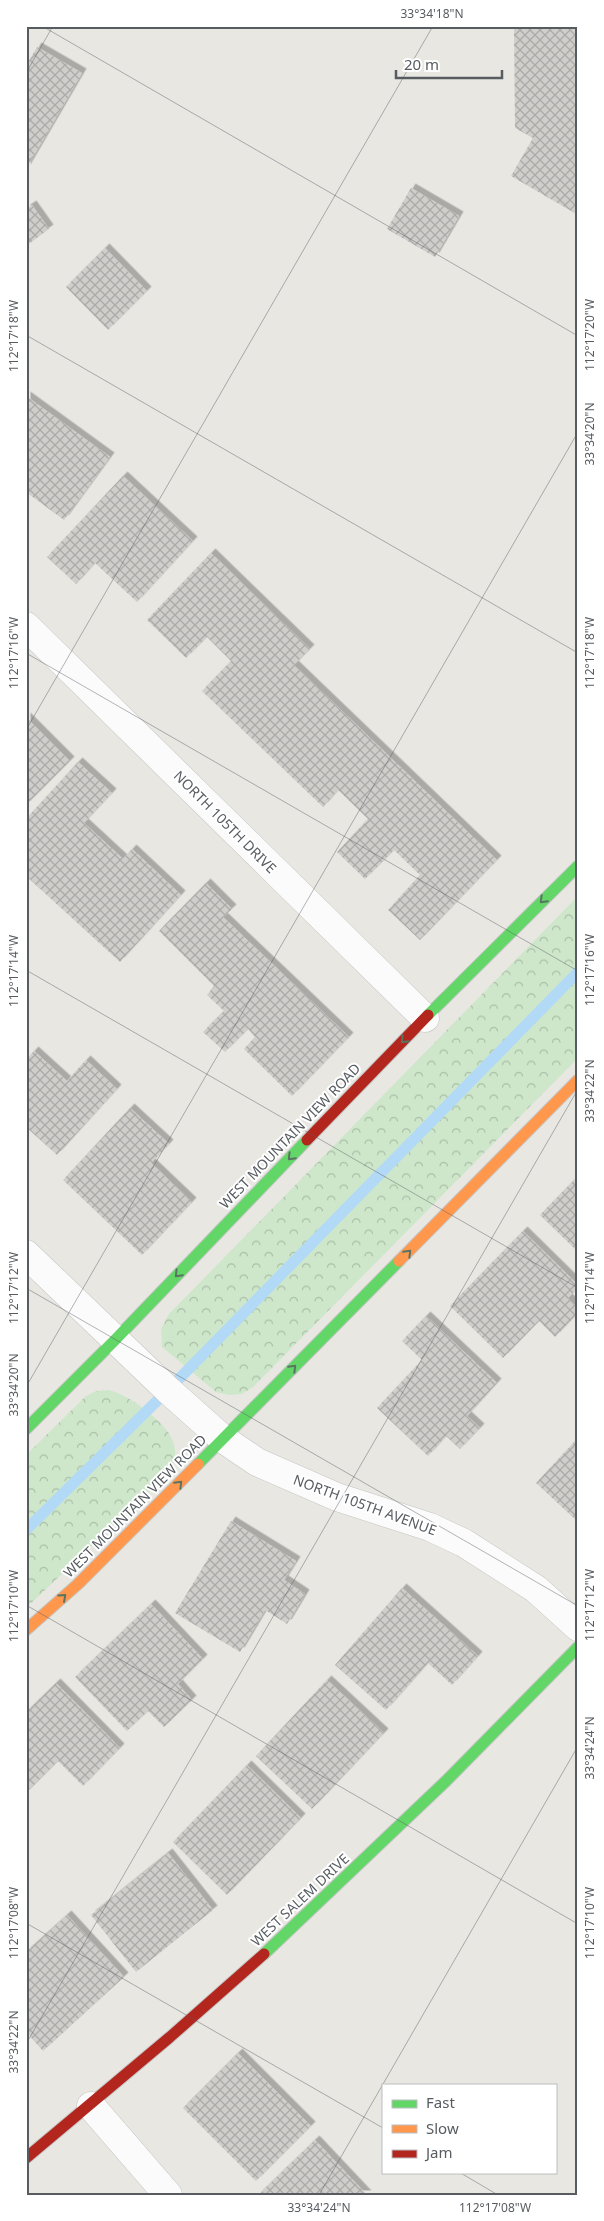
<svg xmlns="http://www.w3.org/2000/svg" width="604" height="2221" font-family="'Noto Sans',sans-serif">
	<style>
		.park { fill: url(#park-crowns) }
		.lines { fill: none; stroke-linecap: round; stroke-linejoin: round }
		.stream { stroke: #b2daf6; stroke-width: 11 }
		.building { fill: url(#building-cross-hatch); filter: url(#shadow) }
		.street-casing { stroke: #c4c5c4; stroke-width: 29 }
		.fast-casing { stroke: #c5c6c5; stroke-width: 13 }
		.slow-casing { stroke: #c5c6c5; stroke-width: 13 }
		.jam-casing { stroke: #c5c6c5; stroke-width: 13 }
		.street { stroke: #fcfbfb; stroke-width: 28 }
		.fast { stroke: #63d668; stroke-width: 11 }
		.slow { stroke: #ff974d; stroke-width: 11 }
		.jam { stroke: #b3261e; stroke-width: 11 }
		.oneway { stroke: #597462 }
		.ticks { fill: none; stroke: #575c61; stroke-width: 1; stroke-opacity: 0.45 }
		.labels { text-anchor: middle; stroke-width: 4; stroke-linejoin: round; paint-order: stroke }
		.street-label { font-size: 14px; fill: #575c61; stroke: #fff }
		.neatline { fill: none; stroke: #575c61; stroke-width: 2 }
		.ticks-label { font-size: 12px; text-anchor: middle; fill: #575c61 }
	</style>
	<defs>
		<pattern id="park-crowns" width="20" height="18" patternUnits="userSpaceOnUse" patternTransform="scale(1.25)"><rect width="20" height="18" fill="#cee7ca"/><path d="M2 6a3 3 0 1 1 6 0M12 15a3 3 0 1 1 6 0" fill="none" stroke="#aabea7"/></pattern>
		<pattern id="building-cross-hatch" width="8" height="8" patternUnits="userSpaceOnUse" patternTransform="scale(1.25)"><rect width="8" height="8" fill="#cfcecb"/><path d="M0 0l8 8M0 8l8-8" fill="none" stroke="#abaaa8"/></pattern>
		<filter id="shadow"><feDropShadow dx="4.5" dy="-4.5" stdDeviation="0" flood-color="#0004"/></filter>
	</defs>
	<rect width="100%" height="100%" fill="#e8e7e2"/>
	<!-- park -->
	<g class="park">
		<path d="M578,896V1058L253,1387L242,1394L229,1395L216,1392L162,1347L161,1329L169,1314Z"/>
		<path d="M108,1390C126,1393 165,1421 172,1439C177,1450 176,1461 170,1472L26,1608V1455L86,1396L96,1391Z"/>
	</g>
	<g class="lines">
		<!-- stream -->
		<path class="stream" d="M26,1530L168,1390L578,972"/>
	</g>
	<!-- building -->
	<g class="building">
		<path d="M514,26H578V215L511,176L533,138L515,128Z"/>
		<path d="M37,47L82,73L26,169V66Z"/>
		<path d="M411,188L459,216L435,257L387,229Z"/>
		<path d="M32,205L49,229L26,246V209Z"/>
		<path d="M105,248L147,291L108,330L66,287Z"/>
		<path d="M26,396L110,457L64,520L26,492Z"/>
		<path d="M123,476L193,541L137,602L95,563L76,584L47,557Z"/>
		<path d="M211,553L310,649L294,665L497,860L420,940L388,910L420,875L394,850L365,879L337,852L368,819L338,790L323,807L202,691L231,661L207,637L186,658L147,620Z"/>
		<path d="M26,717L70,761L26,805Z"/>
		<path d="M78,762L112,793L84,823L123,859L132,849L181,895L120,962L26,876V819Z"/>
		<path d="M206,883L232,909L223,917L349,1037L292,1096L244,1049L255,1037L248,1029L225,1052L203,1032L224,1011L207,995L214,986L159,931Z"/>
		<path d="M34,1051L67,1081L86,1060L117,1089L57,1155L26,1127V1060Z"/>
		<path d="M130,1108L169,1144L151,1163L192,1202L142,1255L63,1180Z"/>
		<path d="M578,1176V1252L540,1215Z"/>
		<path d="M523,1231L578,1285V1288L568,1298L578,1308V1313L555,1337L539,1321L503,1358L450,1306Z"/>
		<path d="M426,1316L497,1383L467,1416L480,1428L460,1449L446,1436L428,1456L377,1408L422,1360L402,1341Z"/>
		<path d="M578,1438V1522L536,1483Z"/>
		<path d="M231,1521L296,1561L284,1580L305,1594L287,1624L265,1610L240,1652L175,1613Z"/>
		<path d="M402,1588L478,1656L452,1685L428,1663L386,1710L335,1665Z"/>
		<path d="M151,1604L203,1659L178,1684L192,1700L164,1727L148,1711L127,1731L75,1677Z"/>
		<path d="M327,1680L384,1733L312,1809L256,1756Z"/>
		<path d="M56,1683L120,1748L83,1786L58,1761L26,1793V1712Z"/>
		<path d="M247,1765L301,1818L227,1895L173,1842Z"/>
		<path d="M168,1853L213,1910L136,1972L91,1915Z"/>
		<path d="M67,1915L124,1977L43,2051L26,2032V1952Z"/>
		<path d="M238,2053L311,2126L256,2181L183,2108Z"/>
		<path d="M315,2140L367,2195H258Z"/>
	</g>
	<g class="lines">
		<!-- street casing -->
		<g class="street-casing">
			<g id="street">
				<path d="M26,626L425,1018"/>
				<path d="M26,1254L168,1390L223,1439L257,1462L337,1497L430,1527L464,1543L536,1589L578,1627"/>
				<path d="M91,2106L168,2195"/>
			</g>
		</g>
		<!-- fast casing -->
		<g class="fast-casing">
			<g id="fast">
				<path d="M428,1015L578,866"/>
				<path d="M26,1429L115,1340L307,1140"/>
				<path d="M198,1464L399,1261"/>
				<path d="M264,1954L446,1781L578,1647"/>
			</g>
		</g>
		<!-- slow casing -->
		<g class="slow-casing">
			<g id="slow">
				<path d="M399,1261L578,1080"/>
				<path d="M26,1630L78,1584L198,1464"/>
			</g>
		</g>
		<!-- jam casing -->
		<g class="jam-casing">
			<g id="jam">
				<path d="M307,1140L428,1015"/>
				<path d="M26,2158L170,2037L264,1954"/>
			</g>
		</g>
		<!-- street -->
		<use href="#street" class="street"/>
		<!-- fast -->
		<use href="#fast" class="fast"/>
		<!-- slow -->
		<use href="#slow" class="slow"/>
		<!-- jam -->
		<use href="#jam" class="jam"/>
	</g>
	<!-- one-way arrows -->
	<defs><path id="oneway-chevron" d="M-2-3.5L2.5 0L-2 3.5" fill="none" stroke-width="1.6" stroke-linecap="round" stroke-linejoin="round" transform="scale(1.25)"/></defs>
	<g class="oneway">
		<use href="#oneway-chevron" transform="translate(543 900) rotate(135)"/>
		<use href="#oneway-chevron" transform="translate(404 1040) rotate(134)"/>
		<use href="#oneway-chevron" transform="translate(291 1157) rotate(134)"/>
		<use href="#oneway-chevron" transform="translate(408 1253) rotate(-45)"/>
		<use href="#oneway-chevron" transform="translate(178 1274) rotate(134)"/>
		<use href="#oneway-chevron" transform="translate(293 1368) rotate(-45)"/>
		<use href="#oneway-chevron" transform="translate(179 1484) rotate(-45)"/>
		<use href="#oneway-chevron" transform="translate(63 1597) rotate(-42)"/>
	</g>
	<!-- ticks -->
	<path class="ticks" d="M42,26L578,336M26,73L53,26M26,335L578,653M26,653L578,971M26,730L433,26M26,970L578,1288M26,1288L578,1606M26,1387L578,432M26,1605L578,1924M26,1923L383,2128M26,2044L578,1089M459,2172L498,2195M319,2195L578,1746"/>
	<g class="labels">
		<!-- street labels -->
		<g class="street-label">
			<text transform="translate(225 822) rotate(45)" y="5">NORTH 105TH DRIVE</text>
			<text transform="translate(290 1136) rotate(-46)" y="5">WEST MOUNTAIN VIEW ROAD</text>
			<text transform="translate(365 1505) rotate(20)" y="5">NORTH 105TH AVENUE</text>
			<text transform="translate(135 1506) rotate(-45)" y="5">WEST MOUNTAIN VIEW ROAD</text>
			<text transform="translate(300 1900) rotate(-43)" y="5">WEST SALEM DRIVE</text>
		</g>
	</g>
	<!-- border -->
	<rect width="604" height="2221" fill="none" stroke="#ffffff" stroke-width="55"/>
	<!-- legend -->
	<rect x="382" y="2084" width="175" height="90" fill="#ffffff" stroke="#bcbec0"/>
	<rect x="392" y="2100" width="25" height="8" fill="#63d668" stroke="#bcbec0"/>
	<text x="426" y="2108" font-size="15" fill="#575c61">Fast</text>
	<rect x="392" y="2125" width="25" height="8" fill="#ff974d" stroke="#bcbec0"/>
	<text x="426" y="2134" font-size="15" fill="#575c61">Slow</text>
	<rect x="392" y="2150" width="25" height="8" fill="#b3261e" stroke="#bcbec0"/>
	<text x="426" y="2158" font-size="15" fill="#575c61">Jam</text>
	<!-- scale -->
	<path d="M396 70v8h106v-8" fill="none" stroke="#575c61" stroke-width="2.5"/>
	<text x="404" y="70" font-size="15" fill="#575c61" stroke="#ffffff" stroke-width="4" paint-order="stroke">20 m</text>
	<rect x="28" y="28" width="548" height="2166" class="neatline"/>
	<g class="ticks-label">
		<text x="432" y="18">33°34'18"N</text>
		<text transform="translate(590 335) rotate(-90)" y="4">112°17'20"W</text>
		<text transform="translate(14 336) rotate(-90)" y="4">112°17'18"W</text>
		<text transform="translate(590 434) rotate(-90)" y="4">33°34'20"N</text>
		<text transform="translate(590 653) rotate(-90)" y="4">112°17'18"W</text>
		<text transform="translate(14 653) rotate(-90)" y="4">112°17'16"W</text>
		<text transform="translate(590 970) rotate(-90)" y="4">112°17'16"W</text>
		<text transform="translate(14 971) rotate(-90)" y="4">112°17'14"W</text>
		<text transform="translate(590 1091) rotate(-90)" y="4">33°34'22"N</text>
		<text transform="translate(590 1288) rotate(-90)" y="4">112°17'14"W</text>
		<text transform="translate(14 1288) rotate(-90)" y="4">112°17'12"W</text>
		<text transform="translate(14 1385) rotate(-90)" y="4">33°34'20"N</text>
		<text transform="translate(590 1605) rotate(-90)" y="4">112°17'12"W</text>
		<text transform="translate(14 1606) rotate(-90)" y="4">112°17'10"W</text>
		<text transform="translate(590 1748) rotate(-90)" y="4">33°34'24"N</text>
		<text transform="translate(590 1923) rotate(-90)" y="4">112°17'10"W</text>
		<text transform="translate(14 1923) rotate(-90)" y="4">112°17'08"W</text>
		<text transform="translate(14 2042) rotate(-90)" y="4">33°34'22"N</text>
		<text x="319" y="2212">33°34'24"N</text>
		<text x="495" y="2212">112°17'08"W</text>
	</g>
</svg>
